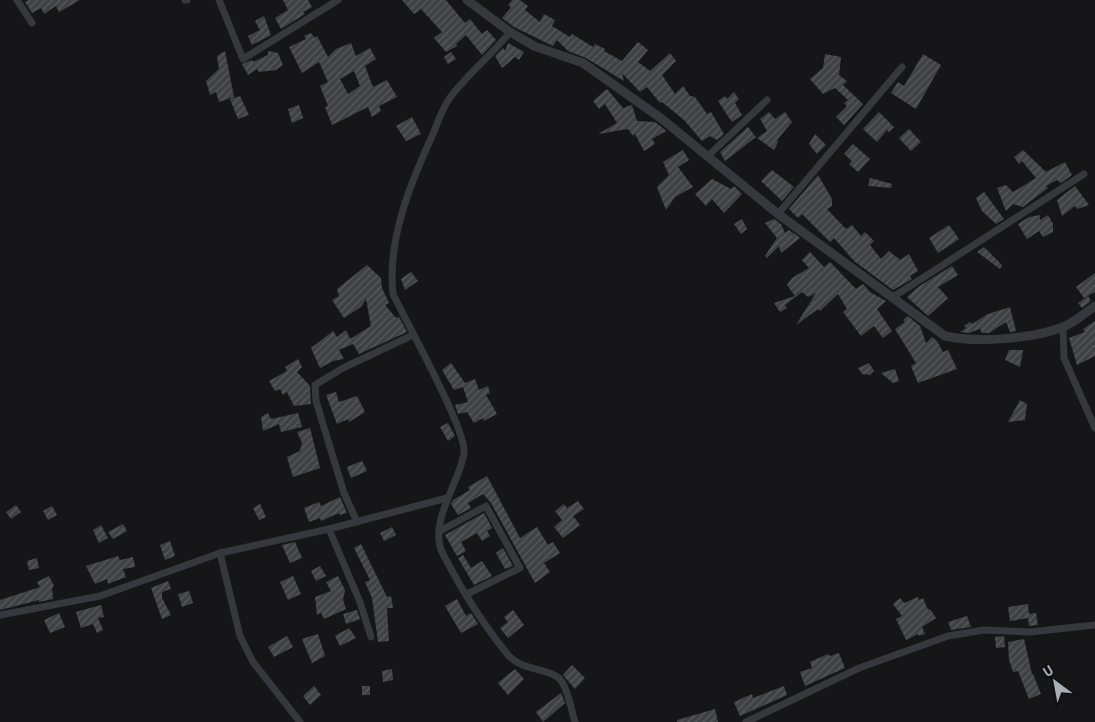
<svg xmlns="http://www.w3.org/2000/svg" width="1095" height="722" font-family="Barlow,sans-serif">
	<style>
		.building { fill: url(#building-hatch); fill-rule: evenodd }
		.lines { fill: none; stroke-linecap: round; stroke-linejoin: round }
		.minor { stroke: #37383d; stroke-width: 7 }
		.tertiary { stroke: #37383d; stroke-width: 9 }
	</style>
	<defs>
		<pattern id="building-hatch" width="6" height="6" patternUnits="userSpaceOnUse" patternTransform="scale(1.25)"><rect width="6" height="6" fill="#404145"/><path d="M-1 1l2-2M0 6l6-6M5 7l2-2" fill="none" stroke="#595a5e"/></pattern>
	</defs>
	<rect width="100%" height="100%" fill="#161618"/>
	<!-- building -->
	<g class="building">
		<path d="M29,0H80L59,12L56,6L44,14L41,8L32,13L25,2Z"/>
		<path d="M283,0H308L312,7L303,12L305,14L281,29L275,18L288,10Z"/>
		<path d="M402,0H446L465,23L470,19L482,34L487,30L496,40L482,55L466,35L456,44L457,46L446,52L434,38L442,32L421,9L414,14Z"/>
		<path d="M512,0H520L528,6L525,10L540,22L544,14L555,20L552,26L570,37L572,34L593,47L595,44L605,49L604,51L622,61L638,42L648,50L638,62L650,71L670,53L676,61L662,75L675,94L683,86L690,96L695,97L707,114L711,112L724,134L717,140L710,136L702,141L684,120L662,102L660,103L647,87L640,92L622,73L624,81L586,58L568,51L557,40L553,46L514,27L502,18L511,7L508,5Z"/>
		<path d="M264,16L271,35L252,45L248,36L260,30L255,21Z"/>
		<path d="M311,33L315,38L317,36L328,57L336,49L351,43L356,56L370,48L376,59L365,66L373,87L387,80L397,97L379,106L381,111L372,117L368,107L332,125L325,107L328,106L320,86L328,82L319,62L302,73L289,47L306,39L304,36ZM354,71L360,86L348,94L340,79Z"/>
		<path d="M508,43L524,52L519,60L515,57L502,68L495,56L503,48L505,51Z"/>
		<path d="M225,51L234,97L219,102L216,92L210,95L206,81L219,69L217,56Z"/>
		<path d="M268,51L278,53L283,65L276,70L259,72L257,69L248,75L242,64L252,60L253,62L268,55Z"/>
		<path d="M451,52L456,59L448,64L444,57Z"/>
		<path d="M825,54L841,57L839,75L847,81L843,85L863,104L844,125L836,117L847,106L844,103L848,100L835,88L823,94L810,79L823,68Z"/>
		<path d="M923,54L941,65L916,109L891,93L898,82L904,86Z"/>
		<path d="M607,89L623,108L632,105L637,121L655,122L664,129L666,131L652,139L655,144L644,151L635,134L633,136L628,129L598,134L617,123L605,104L599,109L593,101Z"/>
		<path d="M734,92L739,99L735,103L742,115L732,122L718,101L725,96L727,99Z"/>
		<path d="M240,96L249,115L238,119L230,99Z"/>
		<path d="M299,105L303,118L292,123L288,109Z"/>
		<path d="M769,112L775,119L785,112L792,122L777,140L778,142L774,150L757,138L767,131L760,119Z"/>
		<path d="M879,112L894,127L889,132L887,130L877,142L863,129Z"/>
		<path d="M412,117L421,134L406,141L396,126Z"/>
		<path d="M748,127L756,137L725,161L720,152Z"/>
		<path d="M909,129L921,142L911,151L899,138Z"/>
		<path d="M815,134L826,145L817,154L809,144Z"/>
		<path d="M853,144L870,159L858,172L849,164L852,161L844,154Z"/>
		<path d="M683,150L689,160L678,167L693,187L675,197L666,210L657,187L669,175L663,162Z"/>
		<path d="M1023,150L1046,172L1065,162L1072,175L1061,183L1057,180L1046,186L1048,188L1023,207L1013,204L1006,211L997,188L1006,185L1013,192L1036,178L1022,161L1019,164L1014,157Z"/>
		<path d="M772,170L794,187L782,201L761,181Z"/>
		<path d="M818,175L832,199V206L827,209L846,229L852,225L861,236L865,232L874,241L870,245L881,259L889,251L900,260L909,254L918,271L910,276L912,279L893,290L854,261L834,238L830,242L802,214L798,218L789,209Z"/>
		<path d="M870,178L892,184L891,188L868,186Z"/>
		<path d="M712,179L731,189L734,186L742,194L724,213L712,199L706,206L695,194Z"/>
		<path d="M1075,186L1089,205L1077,209L1075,206L1062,216L1057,200Z"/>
		<path d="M984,192L1004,219L996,224L982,211L976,198Z"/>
		<path d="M1040,215V220L1048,215L1053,224V232L1043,237L1039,231L1027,239L1018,224L1029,217Z"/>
		<path d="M742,219L747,229L741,234L734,224Z"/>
		<path d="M774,219L781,224L785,233L789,230L793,233L791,237L794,233L800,238L781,253L779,246L767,258L765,256L777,238L765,223Z"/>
		<path d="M949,225L959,239L938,253L929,238Z"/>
		<path d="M984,247L1002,265L1000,269L977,252Z"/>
		<path d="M810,252L824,267L830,262L856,289L863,284L870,292L886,301L877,309L892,331L883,338L874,326L861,336L843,312L847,309L838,294L820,311L818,309L796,325L816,293L808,297L802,292L785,305L787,308L780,312L774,303L795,296L787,285L792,278L809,268L802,260Z"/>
		<path d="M367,265L381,278L382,288L389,303L385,305L396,318L399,317L407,332L359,354L353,344L339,350L344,359L333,361L320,368L311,348L333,331L337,337L346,330L350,339L371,326L366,299L361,307L344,318L332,300L339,296L337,289Z"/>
		<path d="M952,266L958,275L938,287L948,298L928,316L907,297L918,287Z"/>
		<path d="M411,272L418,281L405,290L401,279Z"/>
		<path d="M1095,273V292L1084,298L1076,287Z"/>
		<path d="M1088,296L1091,301L1082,308L1078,303Z"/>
		<path d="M1010,307L1016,331L1010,332L1006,322L989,333H982L980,329L969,333L960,332L966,328L964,326L970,322L972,324L988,314Z"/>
		<path d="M908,316L920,326L926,343L932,337L937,341L943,352L948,350L957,369L918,383L911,366L916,363L895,329L905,322L903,320Z"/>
		<path d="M1095,321V356L1077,365L1069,338L1085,332L1083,329Z"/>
		<path d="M1009,350H1023L1020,367L1005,360Z"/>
		<path d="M298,359L302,367L297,372L310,386L311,404L294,406L287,392L283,395L280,389L275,391L269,381L287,371L285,367Z"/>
		<path d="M451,363L465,383L475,379L479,390L488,386L490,393L486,395L497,414L484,421L483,418L474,423L467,412L458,414L455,405L468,402L463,387L454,390L442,370Z"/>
		<path d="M869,363L874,371L870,375L862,374L858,368Z"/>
		<path d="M895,369L899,381L893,383L881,373Z"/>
		<path d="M336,392L339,402L357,396L365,412L349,422L348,419L337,424L326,395Z"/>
		<path d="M1020,400L1027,404L1025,420L1008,422Z"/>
		<path d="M268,413L271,419L298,413L302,427L281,432L279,424L263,431L261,417Z"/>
		<path d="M448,423L455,436L448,441L440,427Z"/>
		<path d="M310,428L320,468L293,477L287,457L300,451L302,443L297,432Z"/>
		<path d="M362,461L367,471L351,478L347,467Z"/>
		<path d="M487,476L520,538L537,527L548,545L553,542L560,553L544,563L550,572L535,583L491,503L483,494L468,503L471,508L458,515L451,504L453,500L470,490L468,487Z"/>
		<path d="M340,497L347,513L340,515L339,513L321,521L320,518L309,522L304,508L319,502L321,506Z"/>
		<path d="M578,501L584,509L573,516L580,525L563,538L554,527L562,520L555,511L564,504L567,508Z"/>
		<path d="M260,504L266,517L259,520L253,508Z"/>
		<path d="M16,505L21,512L11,519L6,512Z"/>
		<path d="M52,506L57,515L48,520L43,511Z"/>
		<path d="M484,513L492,528L487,531L490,536L482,541L477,533L461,542L466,551L457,556L445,535Z"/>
		<path d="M123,524L127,531L113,539L108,532Z"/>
		<path d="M101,525L108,538L99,543L93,530Z"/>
		<path d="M392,527L396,535L384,541L380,533Z"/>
		<path d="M170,541L175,556L165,560L160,545Z"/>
		<path d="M295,542L302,558L290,563L282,545Z"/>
		<path d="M361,544L387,597L391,596L393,608H387L389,641L378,642L372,598L365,582L370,580L354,548Z"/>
		<path d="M503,548L513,566L505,569L496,553Z"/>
		<path d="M463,555L471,568L482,561L492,576L474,585L458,558Z"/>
		<path d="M118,556L120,560L133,557L135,567L123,569L126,577L108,584L107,579L95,584L86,566Z"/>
		<path d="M37,558L39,568L29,570L27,561Z"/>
		<path d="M320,566L326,576L316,581L311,571Z"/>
		<path d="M49,576L54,586L52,588L53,599L39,602V600L0,610V600L40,587L37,582Z"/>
		<path d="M293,576L301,594L288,600L280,582Z"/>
		<path d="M338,576L345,590L343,600L346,609L324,619L321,613L317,615L315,597L331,591L326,582Z"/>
		<path d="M168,581L171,589L162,592V598L171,615L162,619L151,588Z"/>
		<path d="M189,591L193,603L182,607L178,594Z"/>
		<path d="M918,597L919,600L923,598L928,610L930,609L936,618L922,627L925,634L919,636L918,634L906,640L896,619L902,616L893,604L900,598L904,603Z"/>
		<path d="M457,599L466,616L471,613L478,624L461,633L445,606Z"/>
		<path d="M1028,604L1029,614L1036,613L1038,625L1029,626L1028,618L1010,621L1008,607Z"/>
		<path d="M101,605L104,617L98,618L103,630L97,633L93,624L81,628L76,612Z"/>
		<path d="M357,610L360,619L346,624L343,614Z"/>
		<path d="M513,610L524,625L508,638L500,628L508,622L504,617Z"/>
		<path d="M59,613L65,627L50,633L44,620Z"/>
		<path d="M967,616L971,627L951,630L948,622Z"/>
		<path d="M349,628L356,638L340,646L335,636Z"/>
		<path d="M318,634L325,656L312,663L302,639Z"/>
		<path d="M287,636L293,647L274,657L268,647Z"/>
		<path d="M1004,636L1005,647L996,648L995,637Z"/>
		<path d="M1024,639L1032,674H1033L1041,694L1029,699L1018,671L1013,672L1009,660L1008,642Z"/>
		<path d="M839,653L845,668L805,686L800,672L812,668L810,662L828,654L830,656Z"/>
		<path d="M572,665L585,678L575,689L563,675Z"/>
		<path d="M392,669L393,680L383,682L382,671Z"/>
		<path d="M515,669L524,679L508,695L498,683Z"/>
		<path d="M314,686L321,695L310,705L303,696Z"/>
		<rect x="362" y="686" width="8" height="9"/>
		<path d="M784,686L787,695L740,716L734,702L752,694L753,698Z"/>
		<path d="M561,693L565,703L543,722L536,712Z"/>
		<path d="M715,709L718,722H677V720Z"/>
	</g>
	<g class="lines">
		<!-- minor -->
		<g class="minor">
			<path d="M17,0L32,23"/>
			<path d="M185,0H187"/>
			<path d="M219,0L243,59L338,0"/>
			<path d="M510,32C491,56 467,74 449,99C442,109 438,122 433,134C411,182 387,239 393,294C406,321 467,431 464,453C460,482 427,524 443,554C460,587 485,627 509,656C524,672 552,667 562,682C569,693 571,710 575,722"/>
			<path d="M708,156L767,100"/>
			<path d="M778,214L902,67"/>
			<path d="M893,297L1084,174"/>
			<path d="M1063,327L1064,358L1095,428"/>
			<path d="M357,522L344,493L316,401L315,385L343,368L413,335"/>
			<path d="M329,529L360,602L371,637"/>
			<path d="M440,531L486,506L520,568L467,594"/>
			<path d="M220,553L240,636L253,662L300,722"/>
			<path d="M0,615L100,596L220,553L329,529L447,498"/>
			<path d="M746,722L859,668L948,636L984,630L1030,632L1095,625"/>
		</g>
		<!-- tertiary -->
		<path class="tertiary" d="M467,0L510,32L534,46L583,63L662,119L778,214L945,336C977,343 1032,339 1063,327C1074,323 1085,313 1095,306"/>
	</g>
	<!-- north arrow -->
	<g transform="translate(1055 682) rotate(328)" stroke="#111113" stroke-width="4" paint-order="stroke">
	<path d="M0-4L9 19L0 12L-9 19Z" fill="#a8adb8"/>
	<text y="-8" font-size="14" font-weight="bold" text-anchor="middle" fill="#a8adb8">U</text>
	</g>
</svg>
